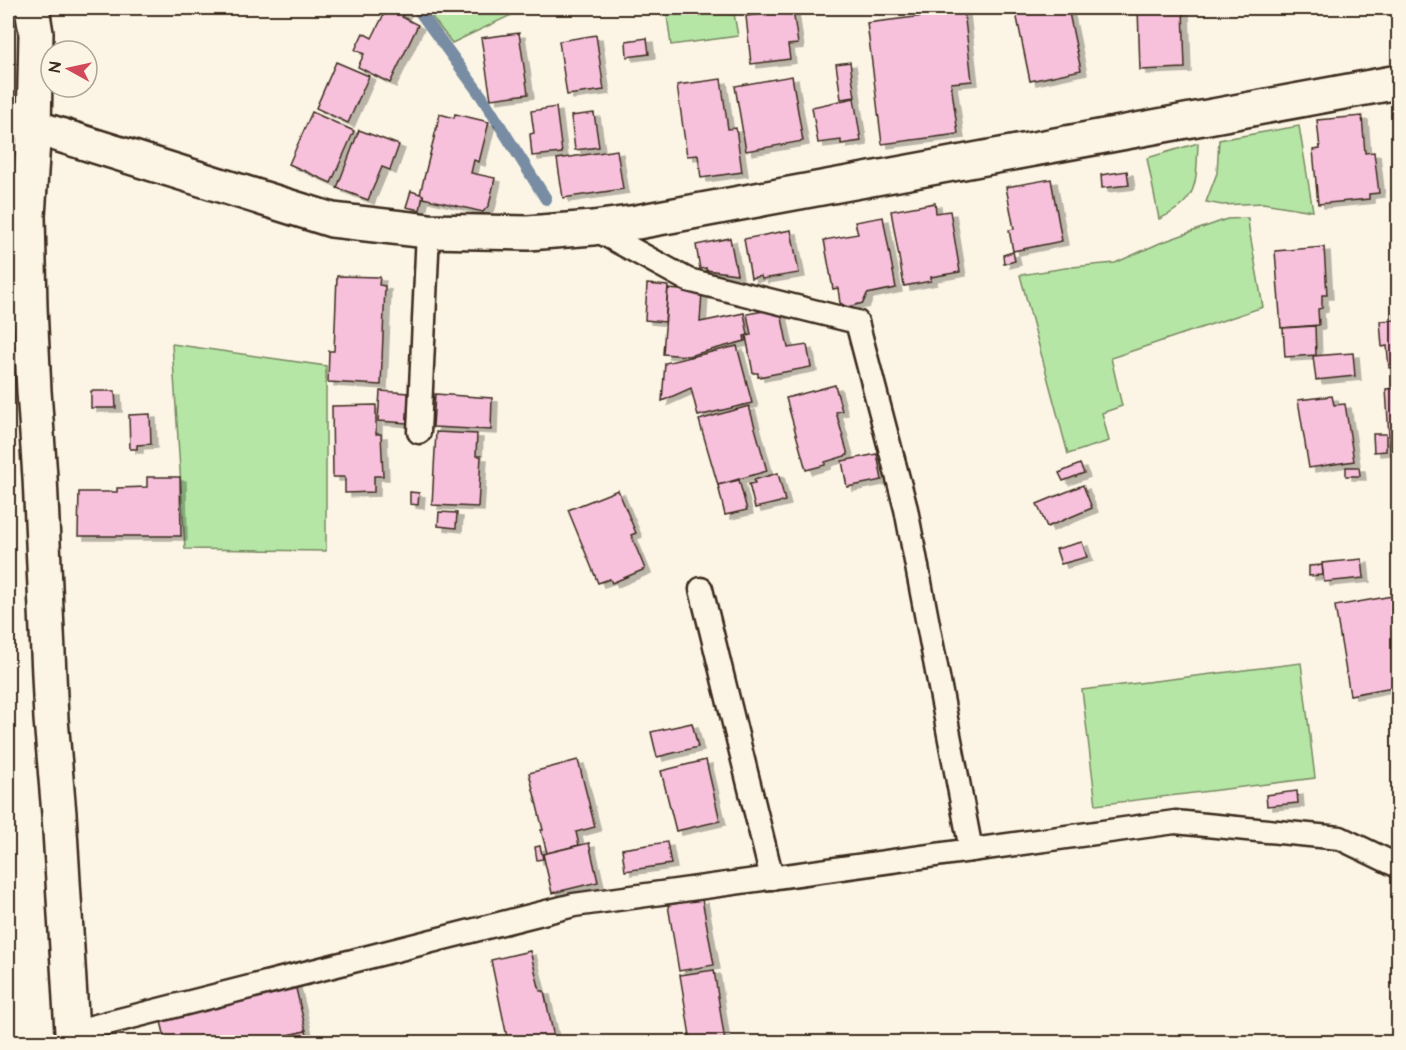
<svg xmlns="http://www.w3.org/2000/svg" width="1406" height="1050" font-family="'Architects Daughter',sans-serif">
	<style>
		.green { fill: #b6e6a6; stroke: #788862; stroke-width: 1.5 }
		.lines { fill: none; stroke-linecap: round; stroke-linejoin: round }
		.stream { stroke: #788da3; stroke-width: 12 }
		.building { fill: #f7c1dc; stroke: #3b2a1e; stroke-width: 1.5; filter: url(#shadow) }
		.service-casing { stroke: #3b2a1e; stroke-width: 27 }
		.minor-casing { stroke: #3b2a1e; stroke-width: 38 }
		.tertiary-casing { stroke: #3b2a1e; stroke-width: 38 }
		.service { stroke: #fcf5e5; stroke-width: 22 }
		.minor { stroke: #fcf5e5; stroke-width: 33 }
		.tertiary { stroke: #fcf5e5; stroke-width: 33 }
	</style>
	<defs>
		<filter id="shadow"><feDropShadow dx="6" dy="4" stdDeviation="0" flood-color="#0004"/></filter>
	</defs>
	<rect width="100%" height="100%" fill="#fcf5e5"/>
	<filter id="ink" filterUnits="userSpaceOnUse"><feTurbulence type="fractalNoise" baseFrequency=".0167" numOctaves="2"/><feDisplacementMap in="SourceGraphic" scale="12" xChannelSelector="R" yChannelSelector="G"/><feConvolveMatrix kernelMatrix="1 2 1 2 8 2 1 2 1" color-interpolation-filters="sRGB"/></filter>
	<g filter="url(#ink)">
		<!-- green -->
		<g class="green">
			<path d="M425,8H526L452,43Z"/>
			<path d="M666,8H733L738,36L671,45Z"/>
			<path d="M1299,126L1313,211L1263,203L1222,205L1206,202L1217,173L1219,140Z"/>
			<path d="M1198,143C1196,183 1199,201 1159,219L1147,158Z"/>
			<path d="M1248,218L1249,229L1263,307L1111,358L1122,406L1102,413L1109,441L1068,454L1020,275L1072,267L1115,263L1160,243L1227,219Z"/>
			<path d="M172,344L326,366V551L185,549Z"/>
			<path d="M1301,663L1315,778L1096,805L1082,690Z"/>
		</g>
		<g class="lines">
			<!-- stream -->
			<path class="stream" d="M417,8L482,97L546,199"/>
		</g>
		<!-- building -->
		<g class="building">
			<path d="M387,8H396L405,12L402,17L418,25L390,83L358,67L364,54L355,50L363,33L372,38Z"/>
			<path d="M1015,8H1068L1081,70L1030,81Z"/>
			<path d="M1138,8H1183L1185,68L1140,70Z"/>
			<path d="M793,10L798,44L788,45L790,59L751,64L746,16Z"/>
			<path d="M964,11L972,81L951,83L958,134L882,144L867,23Z"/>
			<path d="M519,33L528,94L491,99L481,38Z"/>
			<path d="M596,35L604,90L567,95L559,41Z"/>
			<path d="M647,38L649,54L627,57L626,41Z"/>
			<path d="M336,62L369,76L348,123L316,108Z"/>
			<path d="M850,62L855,97L841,99L836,64Z"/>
			<path d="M792,76L803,141L746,151L735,86Z"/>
			<path d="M721,79L728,129L736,128L742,172L701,178L698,155L687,156L677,85Z"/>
			<path d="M854,98L861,141L841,144V140L818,143L812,107Z"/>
			<path d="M556,107L562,153L532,156L530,134L534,133L531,111Z"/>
			<path d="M1395,110H1398V145Z"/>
			<path d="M312,112L354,131L331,183L289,164Z"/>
			<path d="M594,113L599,147L575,150L571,116Z"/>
			<path d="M440,114L454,118L455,114L489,122L479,162L474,160L471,173L495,178L489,205L483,212L423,198V195L420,194Z"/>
			<path d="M1362,116L1365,153L1374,152L1379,193L1369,194V199L1318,204L1313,150L1320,149L1317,120Z"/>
			<path d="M359,130L399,145L390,170L382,167L368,200L337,188Z"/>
			<path d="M1392,145H1398V178H1395Z"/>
			<path d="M617,150L623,189L563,198L557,159Z"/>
			<path d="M1127,171L1129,185L1102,188L1101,175Z"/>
			<path d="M1051,179L1062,241L1013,251L1009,230L1014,229L1006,187Z"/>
			<path d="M411,191L423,195L420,210L406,207Z"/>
			<path d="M935,203L936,213L950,211L960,272L931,277V281L904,286L891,211Z"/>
			<path d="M883,217L896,288L867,294L863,303L847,307L840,303L838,288L833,289L824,240L858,234L855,222Z"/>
			<path d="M791,230L799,273L762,279L761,276L751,278L744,239Z"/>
			<path d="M730,238L737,274L706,270V268L700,269L696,245Z"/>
			<path d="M1324,247L1327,295H1322V308L1318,309L1319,325L1281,328L1275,251Z"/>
			<path d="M1013,252L1015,261L1004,264L1003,255Z"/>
			<path d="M337,276L380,277L379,285L385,286L381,385L328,382L329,351H334Z"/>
			<path d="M647,284L668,286L665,322L645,320Z"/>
			<path d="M668,289L702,292L700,322L744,313L748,335L744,336L745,341L688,356L663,354Z"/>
			<path d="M780,308L788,348L807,345L811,367L758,377V373H753L746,336L751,335L747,314Z"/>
			<path d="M1395,313H1398V367L1389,368L1387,346L1382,347L1380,321L1395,320Z"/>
			<path d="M1315,326L1316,355L1285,357L1283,328Z"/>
			<path d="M737,346L752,403L698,416L691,388L662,401L665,363Z"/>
			<path d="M1353,353L1355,376L1316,380L1313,356Z"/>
			<path d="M835,385L842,411L836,412L848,455L825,462V465L806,470L786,398Z"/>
			<path d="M1398,388V452H1390L1386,389Z"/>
			<path d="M91,391H115L116,408H91Z"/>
			<path d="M380,391L409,393L407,423L378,421Z"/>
			<path d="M435,394L492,398L491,430L433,427Z"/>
			<path d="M1332,396L1334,405L1345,404L1354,461L1309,468L1298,400Z"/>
			<path d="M376,405V434H381L383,476H374V492L345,493V477H333L332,406Z"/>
			<path d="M749,406L767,471L718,485L699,420Z"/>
			<path d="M150,414L151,444L137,445V449H130L129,415Z"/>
			<path d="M436,432L477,434L476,456H481L478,507L432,505Z"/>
			<path d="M1373,434H1386V451L1374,452Z"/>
			<path d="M877,454L882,480L847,487L842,461Z"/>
			<path d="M1080,464L1084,473L1063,481L1059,473Z"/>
			<path d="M1396,464H1398V515H1397L1396,501H1398Z"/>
			<path d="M1346,467H1359L1360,476H1346Z"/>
			<path d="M778,473L785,501L755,508L749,484L755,483L754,480Z"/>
			<path d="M147,477H180L181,536H78L79,492H117V488L147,487Z"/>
			<path d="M739,480L747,510L725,515L718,485Z"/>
			<path d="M1083,485L1092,508L1047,527L1037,504Z"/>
			<path d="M618,490L636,533L631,535L645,569L612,583L610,579L598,583L568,510Z"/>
			<path d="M410,492L419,493L418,505L410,504Z"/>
			<path d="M439,512L457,513L456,528L438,526Z"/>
			<path d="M1082,542L1087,557L1061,564L1056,549Z"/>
			<path d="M1362,559L1364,578L1324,582L1322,563Z"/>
			<path d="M1322,565L1323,575L1309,576V566Z"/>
			<path d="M1398,595V686L1350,695L1335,606Z"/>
			<path d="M692,723L698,747L657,757L651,732Z"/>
			<path d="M578,760L595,827L576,832L579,845L547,853L541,830H543L529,773Z"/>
			<path d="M706,760L720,821L676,831L661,771Z"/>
			<path d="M1297,791L1298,803L1267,806L1266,795Z"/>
			<path d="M667,842L671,864L625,871L622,849Z"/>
			<path d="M589,843L598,882L552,893L543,854Z"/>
			<path d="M540,846L543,859L537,860L535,847Z"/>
			<path d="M702,899L714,965L679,971L668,905Z"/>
			<path d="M530,951L540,991H544L555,1042H508L491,960Z"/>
			<path d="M714,970L725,1042H691L680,975Z"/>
			<path d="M294,980L306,1031L257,1042H166L159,1013Z"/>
			<path d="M306,1031L309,1042H257Z"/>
		</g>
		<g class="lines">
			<!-- service casing -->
			<g class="service-casing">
				<g id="service">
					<path d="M593,228L688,280L857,322L906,509L971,850"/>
					<path d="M419,432L428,231"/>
					<path d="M701,589L772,878"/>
					<path d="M72,1032L574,905L1175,822L1340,838L1398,866"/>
				</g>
			</g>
			<!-- minor casing -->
			<g class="minor-casing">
				<path id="minor" d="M32,8L36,33L34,127L28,216L30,307L34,391L40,477L51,719L59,814L72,1032L74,1042"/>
			</g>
			<!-- tertiary casing -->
			<g class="tertiary-casing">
				<path id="tertiary" d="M8,117L34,127L332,220L428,231L528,233L593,228L637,222L1398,82"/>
			</g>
			<!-- service -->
			<use href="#service" class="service"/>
			<!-- minor -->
			<use href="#minor" class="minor"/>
			<!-- tertiary -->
			<use href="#tertiary" class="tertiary"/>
		</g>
	</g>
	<!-- margin -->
	<rect width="1406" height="1050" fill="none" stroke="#fcf5e5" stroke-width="30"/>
	<rect x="15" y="15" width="1376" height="1020" fill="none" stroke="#3b2a1e" stroke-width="2" filter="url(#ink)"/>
	<!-- north arrow -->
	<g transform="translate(69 69) rotate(278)"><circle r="28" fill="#fcf5e5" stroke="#afa495" stroke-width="1.5"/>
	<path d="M0-4.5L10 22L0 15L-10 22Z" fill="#d1495b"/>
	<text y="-9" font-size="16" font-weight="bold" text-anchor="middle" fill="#3b2a1e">N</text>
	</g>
</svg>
